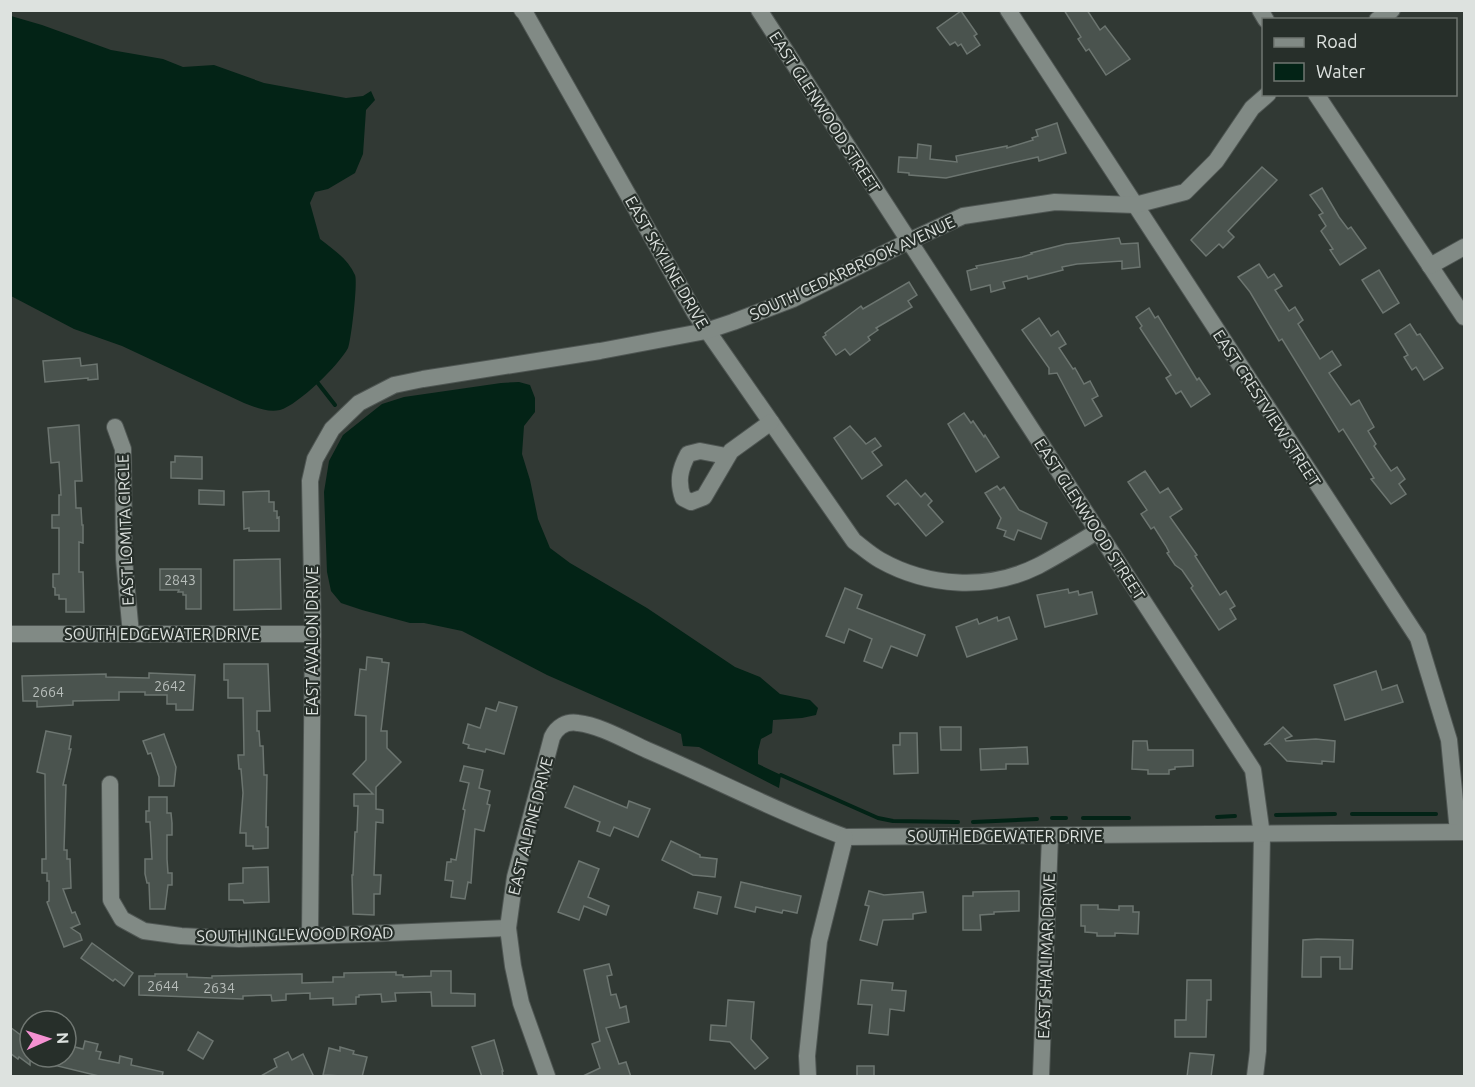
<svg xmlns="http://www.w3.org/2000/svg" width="1475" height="1087" font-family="Ubuntu,sans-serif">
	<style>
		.water { fill: #032316 }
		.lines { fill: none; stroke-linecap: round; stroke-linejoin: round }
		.stream { stroke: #032316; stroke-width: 4 }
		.building { fill: #4a534e; stroke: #6c7570; stroke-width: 1.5 }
		.minor-casing { stroke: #4f5653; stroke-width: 18 }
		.minor { stroke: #818a85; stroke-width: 16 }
		.labels { text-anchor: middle; stroke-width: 4.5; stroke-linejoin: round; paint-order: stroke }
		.number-label { font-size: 14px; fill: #b8bebb }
		.street-label { font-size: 16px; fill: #dde2df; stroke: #272f2a }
	</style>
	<rect width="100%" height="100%" fill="#313934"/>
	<!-- water -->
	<g class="water">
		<path d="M11,16L42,25L111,50L163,59L183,67L214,65L264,83L346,98L363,96L371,91L375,100L366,110L363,154L355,173L328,189L315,192L310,203L320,239C334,250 348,259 355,275C358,282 351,341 348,348C339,365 298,405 280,410C268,413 255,407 244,403L122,346L74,329L11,296Z"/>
		<path d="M519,382L530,385L535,398V412L524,426L522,454L530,480L538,519L550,548L570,563L647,608L735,667L760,677L780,694L810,700L818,708L816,715L802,718L773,720L772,733L761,739L758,751V764L781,775L779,788L699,747L683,746L681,734L547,675L462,631L424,623H410L362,610L341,603L331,591L327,572L324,492L329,461L343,435L382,404L404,397L501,383Z"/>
	</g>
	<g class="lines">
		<!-- stream -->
		<g class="stream">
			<path d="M317,382L335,405"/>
			<path d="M781,775L878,818L893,821L958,822"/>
			<path d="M1352,814H1436"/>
			<path d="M1276,815L1335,814"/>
			<path d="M1217,817L1235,816"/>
			<path d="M1052,818H1066"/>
			<path d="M1083,818H1129"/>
			<path d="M973,822L1037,819"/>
		</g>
	</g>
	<!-- building -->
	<g class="building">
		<path d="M1064,10H1087L1100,30L1105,26L1130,59L1106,75L1089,49L1086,51L1078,39L1081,37Z"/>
		<path d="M961,11L977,34L974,36L980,45L967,54L961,44L958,46L955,42L950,45L937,28Z"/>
		<path d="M1057,123L1066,153L1039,161L1038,157L946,178L909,175V173L898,172L899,157L917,158L918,144L931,146L930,159L957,162L956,156L1007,146V148L1033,140L1032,138L1038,136L1036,130Z"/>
		<path d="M1262,167L1277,180L1228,231L1234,237L1223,248L1219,244L1206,256L1191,240Z"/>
		<path d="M1322,188L1339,217L1348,229L1351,227L1366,248L1340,265L1330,250L1333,249L1321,231L1326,226L1319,215L1323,213L1310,195Z"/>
		<path d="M1119,238L1121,244L1138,243L1140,267L1122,269V261L1077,264L1062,267L1063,270L1028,279L1027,276L1003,282L1005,288L991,292L990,285L971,290L967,271L977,268L976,266L1022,257L1032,254L1031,253L1066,244Z"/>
		<path d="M1259,264L1268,278L1274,274L1282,286L1275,290L1289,311L1295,307L1303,320L1298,324L1320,359L1332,351L1341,365L1329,373L1351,405L1359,400L1374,427L1368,431L1376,444L1374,446L1391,471L1397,467L1405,479L1399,484L1406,494L1391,504L1371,479L1374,478L1343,429L1339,432L1282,339L1279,341L1250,292L1238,277Z"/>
		<path d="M1379,270L1399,303L1383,313L1362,280Z"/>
		<path d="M909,282L917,295L908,301L912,307L876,328L878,330L868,337L870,340L850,355L845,349L836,355L823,337L826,335L825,333L861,306L863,309Z"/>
		<path d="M1149,308L1155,318L1158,316L1197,380L1199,378L1210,394L1191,407L1181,391L1176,394L1166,378L1171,375L1140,328L1142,326L1136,317Z"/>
		<path d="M1039,318L1051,336L1058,331L1066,344L1059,348L1073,369L1075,368L1084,384L1090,381L1098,396L1092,399L1102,416L1085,426L1057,373L1049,374V368L1022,330Z"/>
		<path d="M1410,324L1417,335L1420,334L1443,368L1424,380L1416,367L1412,370L1404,357L1408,355L1395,334Z"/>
		<path d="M80,358L81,366L97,364L98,379L88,380V378L45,382L43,361Z"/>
		<path d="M964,413L971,423L973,421L984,437L985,435L999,457L976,472L948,424Z"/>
		<path d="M79,425L82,481H75L76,508H81L82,525H83V543L79,542V572H83L84,612H66V599H59V595H55V588L53,587V574H59V528H52V515H59V495H61L59,462L51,463L48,428Z"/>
		<path d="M850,426L866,444L875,438L881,446L872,452L882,465L862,479L834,438Z"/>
		<path d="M175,456L202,457V479L171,478V462H175Z"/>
		<path d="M1145,471L1160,493L1168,488L1182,509L1170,517L1197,555L1195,556L1220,595L1226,591L1235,606L1230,609L1236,619L1219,630L1191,588L1193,586L1182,570L1175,565L1167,553L1169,552L1166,546L1154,527L1151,529L1141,514L1147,510L1128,482Z"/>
		<path d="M906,480L921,497L925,493L932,501L928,505L943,522L926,536L898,503L895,505L887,496Z"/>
		<path d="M997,486L1000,490L1004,487L1019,510L1047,523L1041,539L1018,530L1014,540L1004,536L1006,531L997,528L1001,518L985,493Z"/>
		<path d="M199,490L224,491V505L199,504Z"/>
		<path d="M269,491V502H274V511H277V518L279,517V531H249V528L244,529L243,492Z"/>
		<path d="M280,559L281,609L234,610V560Z"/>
		<path d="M160,569H201V609H186V595H183V592H178L179,590H160Z"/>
		<path d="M845,588L862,595L857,608L925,635L917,656L891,646L882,668L864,661L872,639L849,629L844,643L826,636Z"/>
		<path d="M1068,589L1069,593L1078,591L1079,595L1092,592L1097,614L1045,627L1037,595Z"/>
		<path d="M997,617L998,621L1009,617L1017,639L967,657L956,627L977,619L979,624Z"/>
		<path d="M367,657L382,659V662L389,663L381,731H387V748L401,762L376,787V809L383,810V823L376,822L374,875H381L380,894H374V915L353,914L352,875H353L355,832H357L358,806H354V794H373L353,774L366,760V716L355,715L360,669L366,670Z"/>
		<path d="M224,664H268L270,711H257V731H259L260,746H263L264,775H267L266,827H268V848L253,849V846H246V833H240L243,793L241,769H239L238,755H244L243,698H228V680H224Z"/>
		<path d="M1376,671L1382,690L1397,685L1403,702L1345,720L1334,685Z"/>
		<path d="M149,673L195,675L193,710H176V704H167V695H145V692H119V700L73,701V705L37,707V701H23L22,676L106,674V677L149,678Z"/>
		<path d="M499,702L517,707L504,754L486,749L485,752L468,748L469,745L463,743L468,724L480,728L486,708L496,711Z"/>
		<path d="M940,727H961V750H941Z"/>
		<path d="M1283,727L1292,736L1285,739L1286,741L1316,739L1335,741L1334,762L1322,761V764L1287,761L1270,743L1264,745Z"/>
		<path d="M46,731L71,736L69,749H71L63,785H66L64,850H67V859H70L71,888L63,889L72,913L75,912L80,924L71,928L80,934L82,940L64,947L47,902L49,901V881H47V873H42V859H46L45,774L37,772Z"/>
		<path d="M900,733H917L918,773L894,774L893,745H900Z"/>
		<path d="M164,734L176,767L174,786H159V777L151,753L148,754L143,741Z"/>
		<path d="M1133,741H1147L1148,750H1193V766L1175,767V769L1169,770V774H1148V770L1132,769Z"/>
		<path d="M1027,747L1028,764H1006V769L981,770L980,749Z"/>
		<path d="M464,766L483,770L479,788L490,791L487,804L490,805L484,831L475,829L471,883L468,882L465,899L451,897L453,881L445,880L447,862H451V859L456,860L465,810L463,809L469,783L460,781Z"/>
		<path d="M574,786L627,808L629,801L650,809L638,837L614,827L610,836L597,831L600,822L565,807Z"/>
		<path d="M149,797H167V813H171L172,823V835H167V859L168,873H172V885H168L165,909H150L149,883H147L145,874V859H152L150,822H146V811H149Z"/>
		<path d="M671,841L700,855V857L717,859L715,877L693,875L662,860Z"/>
		<path d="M579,861L599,869L588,897L609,906L606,915L584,906L579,920L558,912Z"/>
		<path d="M268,867L269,902L244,903L243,900H229V884L243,883V868Z"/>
		<path d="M741,882L801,896L797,913L783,910L782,913L756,907L755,912L735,907Z"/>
		<path d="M869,891L884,895L923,892L926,912L913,914V919L883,920L877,945L860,940L869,906L865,905Z"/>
		<path d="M1019,891V911L994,912V914L980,915L981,930H963V896H973V892Z"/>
		<path d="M698,892L721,897L717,914L694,908Z"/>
		<path d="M1081,905H1098V909L1119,910V906H1133V912H1139L1138,934L1115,933V936H1097V933L1085,932V926H1081Z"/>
		<path d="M1317,939L1353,940L1352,969H1340V957H1321V977H1302L1303,940Z"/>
		<path d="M92,943L133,973L124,986L115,979L113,981L81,958Z"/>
		<path d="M609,964L612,975L607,976L611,995L616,994L620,1008L626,1006L629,1022L606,1028L619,1064L626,1062L631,1077H581L600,1068L592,1044L600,1041L584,970Z"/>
		<path d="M431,971H451V993L475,994V1006H432L431,992L395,993L396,1001L382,1002L381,994L359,995V997H356V1004L333,1005V998L310,999V993L286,994V1000L272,1001L271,995L243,996V999L139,995V976H155V974H187V977L212,978V976L302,974V983L333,982V977H344V973L396,972V975H403V977L431,976Z"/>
		<path d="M861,980L893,983L892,990L906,991L904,1011L890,1009L888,1035L869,1033L872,1005L858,1004Z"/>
		<path d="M1187,980H1211V1000H1207L1206,1037H1175V1020H1186Z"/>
		<path d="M728,1000L754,1002L751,1039L768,1058L755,1069L730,1042L710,1040L711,1025L726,1026Z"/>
		<path d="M10,1027L30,1042V1065L19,1057L18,1059L10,1053Z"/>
		<path d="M198,1032L213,1041L203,1059L188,1050Z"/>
		<path d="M494,1040L503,1071H502L503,1077H482L472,1047Z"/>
		<path d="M85,1041L98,1044L96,1051L101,1052L99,1059L119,1063L120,1056L132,1059L131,1065L163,1072L162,1077H103L37,1061V1057H66V1050L70,1051L71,1046L83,1049Z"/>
		<path d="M340,1047L354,1051L353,1054L367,1057L362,1077L323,1075L329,1048L340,1051Z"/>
		<path d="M288,1052L292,1060L303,1054L314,1077H259L277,1067L274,1059Z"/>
		<path d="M1190,1053L1214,1055L1211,1077H1187Z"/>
		<rect x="857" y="1066" width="17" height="11"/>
	</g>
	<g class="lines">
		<!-- minor casing -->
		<g class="minor-casing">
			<g id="minor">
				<path d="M522,10L525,13L695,313L854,541C862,547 871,555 880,560C928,587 988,591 1038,566C1059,555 1078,543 1098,531"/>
				<path d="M759,10L1253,770L1262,835L1258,1051L1255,1076"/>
				<path d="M1008,10L1418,638L1449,740L1458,832"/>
				<path d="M1260,10L1266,20"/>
				<path d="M1377,20L1392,10"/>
				<path d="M1316,94L1464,317"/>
				<path d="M1430,266L1464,247"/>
				<path d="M115,427L123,449L124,559L131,634"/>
				<path d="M726,456L700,451L688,454C680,469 677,481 683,498L691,502L704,497L731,451L771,422"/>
				<path d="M10,634H313"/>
				<path d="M110,784L111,900L122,919L144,931L181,936L239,939L508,928"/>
				<path d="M310,935L313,634L310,481L315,459L332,429L359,403L394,385L423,379L600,351L706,331L733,322L793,299L909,241L963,216L1055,202L1135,205L1185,192L1216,161L1252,108L1268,94"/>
				<path d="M547,1076L521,1003L513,966L508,928L515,877L552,737C557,727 566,721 578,723C599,725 627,741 647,750C713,778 777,812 845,837L1464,832"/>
				<path d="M808,1076L807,1056L819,941L845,837"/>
				<path d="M1041,1076L1050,836"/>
			</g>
		</g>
		<!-- minor -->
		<use href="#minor" class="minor"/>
	</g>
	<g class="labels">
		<!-- number labels -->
		<g class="number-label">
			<text x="180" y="585">2843</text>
			<text x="170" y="691">2642</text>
			<text x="48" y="697">2664</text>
			<text x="163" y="991">2644</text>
			<text x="219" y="993">2634</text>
		</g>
		<!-- street labels -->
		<g class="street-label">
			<text transform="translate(825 112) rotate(57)" y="6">EAST GLENWOOD STREET</text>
			<text transform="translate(667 262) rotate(60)" y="6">EAST SKYLINE DRIVE</text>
			<text transform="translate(852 268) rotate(-25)" y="6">SOUTH CEDARBROOK AVENUE</text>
			<text transform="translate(1267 408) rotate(57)" y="6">EAST CRESTVIEW STREET</text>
			<text transform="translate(1090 519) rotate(57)" y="6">EAST GLENWOOD STREET</text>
			<text transform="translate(125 530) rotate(-92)" y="6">EAST LOMITA CIRCLE</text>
			<text x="162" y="640">SOUTH EDGEWATER DRIVE</text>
			<text transform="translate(312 641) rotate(-90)" y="6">EAST AVALON DRIVE</text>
			<text transform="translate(530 826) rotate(-76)" y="6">EAST ALPINE DRIVE</text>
			<text x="1005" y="842">SOUTH EDGEWATER DRIVE</text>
			<text transform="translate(295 934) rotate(-1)" y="6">SOUTH INGLEWOOD ROAD</text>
			<text transform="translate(1046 956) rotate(-88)" y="6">EAST SHALIMAR DRIVE</text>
		</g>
	</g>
	<!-- border -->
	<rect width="1475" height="1087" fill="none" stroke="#dde2df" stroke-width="24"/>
	<!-- legend -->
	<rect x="1262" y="18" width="195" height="78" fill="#272f2a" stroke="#707772" stroke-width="1.5"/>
	<rect x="1274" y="38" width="30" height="9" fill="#818a85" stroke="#707772" stroke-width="1.5"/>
	<text x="1316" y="48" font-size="18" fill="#dde2df">Road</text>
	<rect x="1274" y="63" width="30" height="18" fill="#032316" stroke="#707772" stroke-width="1.5"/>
	<text x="1316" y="78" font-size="18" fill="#dde2df">Water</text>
	<!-- north arrow -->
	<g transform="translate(48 1039) rotate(87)"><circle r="28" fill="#272f2a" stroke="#707772" stroke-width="1.5"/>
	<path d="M0-4.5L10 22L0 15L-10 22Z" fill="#f591d2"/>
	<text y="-9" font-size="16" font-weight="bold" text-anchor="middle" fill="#dde2df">N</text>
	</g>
</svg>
